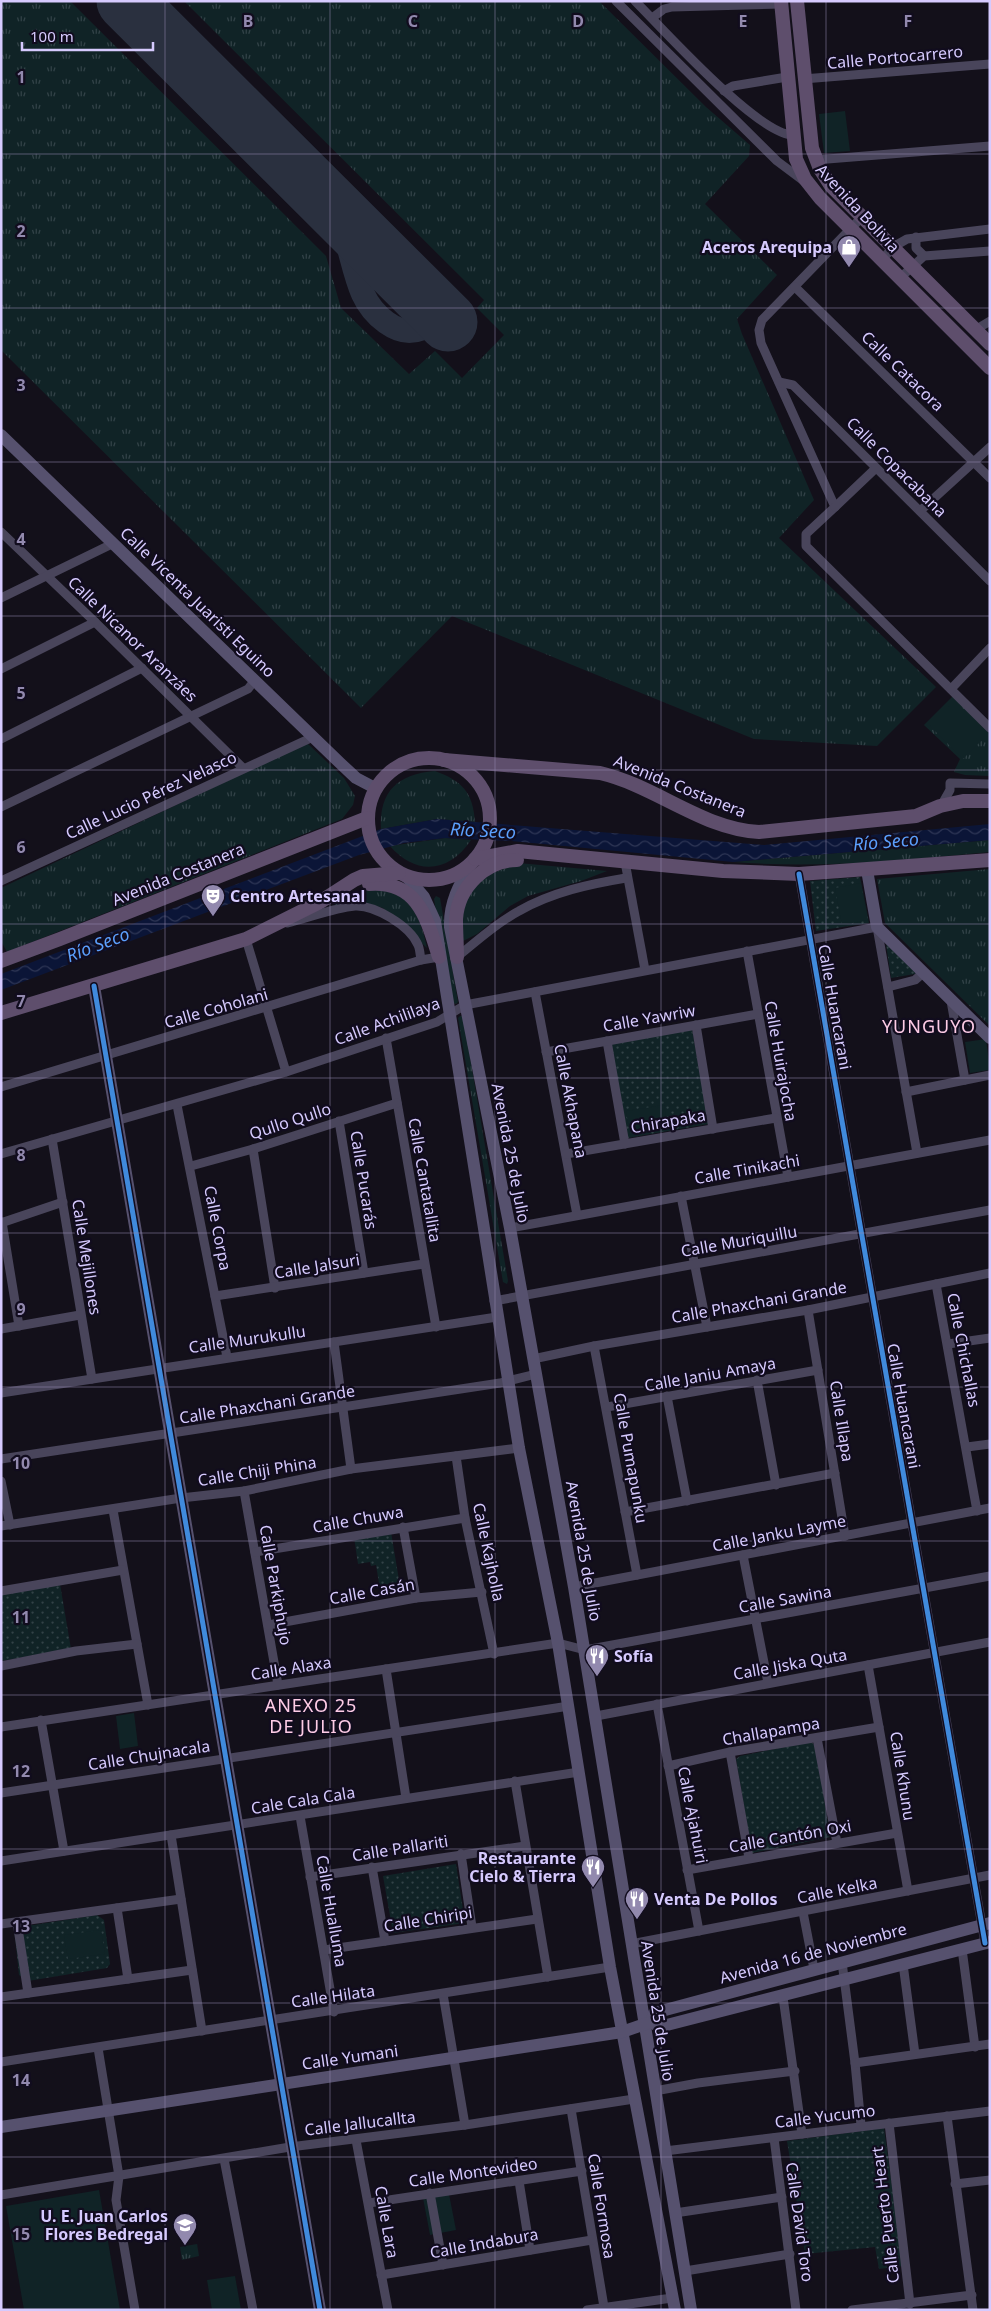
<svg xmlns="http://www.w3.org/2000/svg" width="991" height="2311" font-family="'Noto Sans',sans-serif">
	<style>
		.grass { fill: url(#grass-tufts) }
		.park { fill: url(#park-dots) }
		.pitch { fill: #102326 }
		.water { fill: url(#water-waves) }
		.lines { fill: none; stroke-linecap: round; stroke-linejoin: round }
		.taxiway { stroke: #2a303f; stroke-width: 24 }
		.runway { stroke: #2a303f; stroke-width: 59 }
		.street { stroke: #49455b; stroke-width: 9 }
		.secondary { stroke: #56516e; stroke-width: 12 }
		.primary { stroke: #5e4e6c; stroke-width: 14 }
		.cycleway-casing { stroke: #110c1e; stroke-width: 8 }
		.cycleway { stroke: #408adc; stroke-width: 5 }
		.grid { fill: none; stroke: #9289ae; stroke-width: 1; stroke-opacity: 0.55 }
		.labels { text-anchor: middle; stroke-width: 4.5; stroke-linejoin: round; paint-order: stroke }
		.street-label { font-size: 16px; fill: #d6cafe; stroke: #110c1e }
		.poi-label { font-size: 16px; font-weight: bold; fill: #d6cafe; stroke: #110c1e; text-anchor: end }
		.water-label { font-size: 18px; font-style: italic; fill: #5b9ffc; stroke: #110c1e }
		.neighbourhood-label { font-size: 18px; letter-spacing: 1px; fill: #fecce6; stroke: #110c1e }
		.grid-label { font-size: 16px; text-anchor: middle; font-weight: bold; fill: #9289ae; stroke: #110c1e; stroke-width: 4.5; stroke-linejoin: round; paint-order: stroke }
	</style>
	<defs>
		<pattern id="grass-tufts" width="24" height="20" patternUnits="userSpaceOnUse" patternTransform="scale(1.25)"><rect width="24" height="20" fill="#102326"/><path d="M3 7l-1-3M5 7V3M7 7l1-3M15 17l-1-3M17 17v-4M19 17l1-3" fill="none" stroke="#324247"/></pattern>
		<pattern id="park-dots" width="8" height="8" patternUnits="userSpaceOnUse" patternTransform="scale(1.25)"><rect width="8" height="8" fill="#102326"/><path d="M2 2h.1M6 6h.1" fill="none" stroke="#324247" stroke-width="1.8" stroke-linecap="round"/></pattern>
		<pattern id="water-waves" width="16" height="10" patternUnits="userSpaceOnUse" patternTransform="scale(1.25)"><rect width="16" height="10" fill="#0b1537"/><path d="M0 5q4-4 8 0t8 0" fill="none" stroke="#2e3655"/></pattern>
	</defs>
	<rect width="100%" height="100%" fill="#13101a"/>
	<!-- grass -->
	<g class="grass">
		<path d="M1,1H70L326,256L341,308L409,374L435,351L462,378L504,335L477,308L484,300L184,1H599L706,107L750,145L749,156L705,204L777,275L737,319L742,334L814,500L779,538L936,687L877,746L754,739L452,616L361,708L1,350Z"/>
		<path d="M953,696L990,734V776L965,775L954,772L960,759L924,725Z"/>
		<path d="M307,743L344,778L355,796L353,805L342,819L7,952L1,941V888Z"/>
		<path d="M435,771C462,781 473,792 475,822L437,819L381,829C379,791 398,774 435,771Z"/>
		<path d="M445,838L471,840C449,873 416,876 390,846Z"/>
		<path d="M990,840V852C904,860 819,869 733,862Z"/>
		<path d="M518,863L607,871L581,881L528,896L510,906L477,934L461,942L463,899L480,878Z"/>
		<path d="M990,869V1026L885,923L877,879Z"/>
		<path d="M365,889C407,887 420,912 427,948L383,908L357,901L332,906Z"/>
		<path d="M436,896L440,898L458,1002L456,1004L451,1002L434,899Z"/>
		<path d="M460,1016H463L508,1281L507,1284L503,1282L458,1018Z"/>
		<path d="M197,2244L199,2256L182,2260L180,2247Z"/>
	</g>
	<!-- park -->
	<g class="park">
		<path d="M860,877L869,923L816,931L810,881Z"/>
		<path d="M886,944L916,972L915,974L891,978Z"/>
		<path d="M692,1029L709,1124L628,1138L611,1043Z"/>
		<path d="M391,1532L401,1592L381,1595L376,1565L371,1566L370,1562L358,1564L354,1537Z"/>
		<path d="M60,1584L71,1649L1,1661V1594Z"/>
		<path d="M810,1742L816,1745L830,1837L752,1853L736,1759L740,1756Z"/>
		<path d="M456,1864L465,1923L393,1933L383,1876Z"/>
		<path d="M97,1915L104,1920L110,1964L107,1968L28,1981L19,1975L14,1928Z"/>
		<path d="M884,2128L903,2266L879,2269L875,2247L805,2254L787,2141Z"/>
	</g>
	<!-- pitch -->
	<g class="pitch">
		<path d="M845,111L850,151L824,153L819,114Z"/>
		<path d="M949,706L983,739L963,759L930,726Z"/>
		<path d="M861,883L868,920L842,925L835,888Z"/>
		<path d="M986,1039L990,1070L970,1073L965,1042Z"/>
		<path d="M664,1105L668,1129L630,1135L626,1111Z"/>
		<path d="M134,1713L138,1746L120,1749L116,1716Z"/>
		<path d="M101,1930L105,1954L68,1959L64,1935Z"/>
		<path d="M99,2190L120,2310H24L6,2206Z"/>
		<path d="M449,2194L456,2230L430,2235L423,2198Z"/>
		<path d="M235,2276L241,2310H212L207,2280Z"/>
	</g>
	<!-- water -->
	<path class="water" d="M437,819L764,845L990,824V840L733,862L511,841L445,838L404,843L359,855L1,990V974L381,829Z"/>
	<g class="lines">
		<!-- taxiway -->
		<path class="taxiway" d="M336,210C349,238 352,269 363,294C372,314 397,338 420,329C429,326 434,318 436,309"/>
		<!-- runway -->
		<path class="runway" d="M126,1L448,322"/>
		<!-- street -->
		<g class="street">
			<path d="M616,1L777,161L805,182"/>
			<path d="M635,1C663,29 758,135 793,135"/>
			<path d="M652,18L664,9L672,7L781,4"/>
			<path d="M803,79L990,64"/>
			<path d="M724,91L733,86L787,77"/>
			<path d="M815,160L990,146"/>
			<path d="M862,217L762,320L759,330L761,343L835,507L806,534V546L990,728"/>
			<path d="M916,237V248L924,256"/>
			<path d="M882,260L893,247L907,239L990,229"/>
			<path d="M900,278L924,256L990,251"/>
			<path d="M795,287L990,478"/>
			<path d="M975,330L990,321"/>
			<path d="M779,382L793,385L990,581"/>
			<path d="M835,507L876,468"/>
			<path d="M920,511L990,447"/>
			<path d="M1,532L95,622L243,768"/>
			<path d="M1,598L114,543"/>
			<path d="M1,669L95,622"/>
			<path d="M951,689L990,648"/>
			<path d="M1,739L142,668"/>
			<path d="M941,806L950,790V783L990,784"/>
			<path d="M1,807L248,689L255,680"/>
			<path d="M625,862L645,970"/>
			<path d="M799,874L985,1943"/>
			<path d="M1,881L313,737"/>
			<path d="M287,923C309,918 333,908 355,906C375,905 410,926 418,945C420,949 420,955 421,960"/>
			<path d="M246,939L286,1072"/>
			<path d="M747,951L788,1177"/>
			<path d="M457,957C476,942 496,923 519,911C552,892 590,884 626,878"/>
			<path d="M888,987L915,980L923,973"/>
			<path d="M535,992L577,1215"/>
			<path d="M951,1001L965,1080"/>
			<path d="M696,1025L713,1129"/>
			<path d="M386,1038L436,1327"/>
			<path d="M607,1041L625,1144"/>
			<path d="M546,1052L758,1014"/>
			<path d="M1,1087L421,960L439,957"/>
			<path d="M906,1092L990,1075"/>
			<path d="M177,1105L227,1357"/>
			<path d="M339,1121L364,1273"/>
			<path d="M52,1139L92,1379"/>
			<path d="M253,1149L275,1288"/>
			<path d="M1,1154L286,1072L437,1022L465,1005L877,927L917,1153"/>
			<path d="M566,1154L776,1118"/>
			<path d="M191,1166L253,1149L397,1103"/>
			<path d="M681,1196L707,1327"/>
			<path d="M2,1222L19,1326"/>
			<path d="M1,1223L63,1202"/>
			<path d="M510,1228L990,1140"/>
			<path d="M936,1284L977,1511"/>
			<path d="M215,1296L424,1264"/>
			<path d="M494,1301L990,1210"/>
			<path d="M808,1310L845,1536"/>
			<path d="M1,1329L80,1315"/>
			<path d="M334,1342L351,1469"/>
			<path d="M948,1344L990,1338"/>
			<path d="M594,1346L637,1575"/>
			<path d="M533,1359L594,1346L808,1310L990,1273"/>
			<path d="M757,1380L776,1485"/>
			<path d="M1,1393L497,1317"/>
			<path d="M667,1396L687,1501"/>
			<path d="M607,1407L818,1370"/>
			<path d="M967,1447L990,1444"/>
			<path d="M456,1456L465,1518L494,1654"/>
			<path d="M1,1459L500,1383L536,1374"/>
			<path d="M1,1481L10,1525"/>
			<path d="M244,1491L278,1685"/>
			<path d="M113,1510L148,1705"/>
			<path d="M625,1512L835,1473"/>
			<path d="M1,1526L181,1498L244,1491L351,1469L519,1448"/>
			<path d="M403,1527L416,1598"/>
			<path d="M255,1552L465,1518"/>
			<path d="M743,1555L768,1683"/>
			<path d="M574,1587L990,1508"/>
			<path d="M1,1591L123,1570"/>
			<path d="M268,1625L416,1598L482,1592"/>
			<path d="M868,1665L908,1891"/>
			<path d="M1,1666L76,1651L137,1644"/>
			<path d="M386,1669L406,1798"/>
			<path d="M657,1704L699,1931"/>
			<path d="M596,1716L990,1642"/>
			<path d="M41,1720L64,1851"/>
			<path d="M1,1727L558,1643L585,1650L990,1576"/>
			<path d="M817,1738L837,1843"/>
			<path d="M730,1752L749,1858"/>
			<path d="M668,1766L730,1752L879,1727"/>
			<path d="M515,1781L548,1977"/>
			<path d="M1,1793L569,1706"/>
			<path d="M300,1816L334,2012"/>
			<path d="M171,1835L202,2031"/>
			<path d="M461,1854L472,1927"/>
			<path d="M1,1861L579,1772"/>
			<path d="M372,1867L385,1941"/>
			<path d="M687,1870L897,1833"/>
			<path d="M310,1877L525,1846"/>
			<path d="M117,1908L128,1979"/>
			<path d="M803,1912L814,1969"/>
			<path d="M17,1922L28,1993"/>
			<path d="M1,1924L181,1899"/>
			<path d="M631,1944L990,1875"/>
			<path d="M962,1949L975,2047"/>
			<path d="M324,1950L537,1919"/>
			<path d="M842,1962L855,2063L861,2125"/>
			<path d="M903,1964L915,2054"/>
			<path d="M443,1994L465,2125"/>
			<path d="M1,1997L192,1970"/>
			<path d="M783,1997L802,2134"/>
			<path d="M98,2048L119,2176L116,2200L135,2310"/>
			<path d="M1,2062L610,1967"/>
			<path d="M855,2063L990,2044"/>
			<path d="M655,2091L698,2083L795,2071"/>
			<path d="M571,2109L604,2307"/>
			<path d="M947,2116L973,2310"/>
			<path d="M889,2123L910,2304"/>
			<path d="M774,2138L796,2310"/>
			<path d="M356,2140L388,2310"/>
			<path d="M665,2151L990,2111"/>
			<path d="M224,2159L253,2310"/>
			<path d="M519,2181L530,2250"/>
			<path d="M955,2184L990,2180"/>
			<path d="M430,2193L443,2265"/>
			<path d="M1,2195L290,2147L465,2125L634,2099"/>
			<path d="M369,2203L582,2171"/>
			<path d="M675,2213L782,2197"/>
			<path d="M685,2271L790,2254"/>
			<path d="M381,2275L592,2240"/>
			<path d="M587,2310L672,2298"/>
			<path d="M852,2310L972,2295"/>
		</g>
		<!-- secondary -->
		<g class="secondary">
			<path d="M1,435L340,763L356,778L375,788"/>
			<path d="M471,864C459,885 449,903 450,927L510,1228L574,1587L691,2310"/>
			<path d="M867,870L877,927L990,1038"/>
			<path d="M406,876L424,897L435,921L519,1448L558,1643L610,1967L675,2310"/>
			<path d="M94,986L320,2310"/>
			<path d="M651,2022L654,2013L990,1923"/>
			<path d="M1,2127L622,2032L651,2022L659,2027L990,1942"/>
		</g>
		<!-- primary -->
		<g class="primary">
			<path d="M781,1L796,159L805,179L820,198L990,368"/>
			<path d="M797,1L812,148L820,169L831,186L990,344"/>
			<circle cx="429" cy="819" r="61"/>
			<path d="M444,760L600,773C656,786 702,829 759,832L916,816L940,806L963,801H990"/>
			<path d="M475,859L518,851L723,871L799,874L990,860"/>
			<path d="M369,884C418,880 427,919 439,957"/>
			<path d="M457,957C457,944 456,932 456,919C458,887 486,860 517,860"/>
			<path d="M1,961L60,939L367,818"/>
			<path d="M1,1013L246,939L320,902L354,880L363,876L399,873"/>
		</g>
		<!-- cycleway casing -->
		<g class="cycleway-casing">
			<g id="cycleway">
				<path d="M799,874L985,1943"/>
				<path d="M94,986L320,2310"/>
			</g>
		</g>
		<!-- cycleway -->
		<use href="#cycleway" class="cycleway"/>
	</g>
	<!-- grid -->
	<path class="grid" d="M165,1V2310M330,1V2310M495,1V2310M661,1V2310M826,1V2310M1,154H990M1,308H990M1,462H990M1,616H990M1,770H990M1,924H990M1,1078H990M1,1233H990M1,1387H990M1,1541H990M1,1695H990M1,1849H990M1,2003H990M1,2157H990"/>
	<!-- icons -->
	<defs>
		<g id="shop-pin" transform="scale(1.25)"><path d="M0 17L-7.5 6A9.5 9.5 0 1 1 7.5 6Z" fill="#9289ae" stroke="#110c1e"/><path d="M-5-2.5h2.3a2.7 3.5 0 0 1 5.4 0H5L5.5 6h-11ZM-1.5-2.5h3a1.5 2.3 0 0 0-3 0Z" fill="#fff"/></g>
		<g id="theatre-pin" transform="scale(1.25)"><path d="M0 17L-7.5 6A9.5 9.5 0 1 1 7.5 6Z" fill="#9289ae" stroke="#110c1e"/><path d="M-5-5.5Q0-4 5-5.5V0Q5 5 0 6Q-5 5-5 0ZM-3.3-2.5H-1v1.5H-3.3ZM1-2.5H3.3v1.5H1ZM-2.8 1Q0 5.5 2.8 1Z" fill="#fff"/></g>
		<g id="restaurant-pin" transform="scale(1.25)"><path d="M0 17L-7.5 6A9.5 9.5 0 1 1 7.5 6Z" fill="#9289ae" stroke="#110c1e"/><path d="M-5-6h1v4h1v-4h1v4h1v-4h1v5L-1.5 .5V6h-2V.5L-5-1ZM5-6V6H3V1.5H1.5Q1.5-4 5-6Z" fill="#fff"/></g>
		<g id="school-pin" transform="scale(1.25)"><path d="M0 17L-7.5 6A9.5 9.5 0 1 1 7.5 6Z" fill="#9289ae" stroke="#110c1e"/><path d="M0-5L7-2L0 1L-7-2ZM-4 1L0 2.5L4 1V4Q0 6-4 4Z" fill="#fff"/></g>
	</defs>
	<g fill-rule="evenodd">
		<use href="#shop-pin" x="849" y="247"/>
		<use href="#theatre-pin" x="213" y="896"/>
		<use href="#restaurant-pin" x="597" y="1656"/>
		<use href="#restaurant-pin" x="593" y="1867"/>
		<use href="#restaurant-pin" x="637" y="1899"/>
		<use href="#school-pin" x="185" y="2225"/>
	</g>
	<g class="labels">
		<!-- street labels -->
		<g class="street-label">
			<text transform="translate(895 57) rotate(-5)" y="6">Calle Portocarrero</text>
			<text transform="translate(858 208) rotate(47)" y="6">Avenida Bolivia</text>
			<text transform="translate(903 371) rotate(44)" y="6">Calle Catacora</text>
			<text transform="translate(897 467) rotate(45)" y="6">Calle Copacabana</text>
			<text transform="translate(198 602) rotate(44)" y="6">Calle Vicenta Juaristi Eguino</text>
			<text transform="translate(133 639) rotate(44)" y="6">Calle Nicanor Aranzáes</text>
			<text transform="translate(680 786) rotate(22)" y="6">Avenida Costanera</text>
			<text transform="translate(151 795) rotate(-25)" y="6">Calle Lucio Pérez Velasco</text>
			<text transform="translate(178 874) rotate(-22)" y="6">Avenida Costanera</text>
			<text transform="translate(835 1007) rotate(80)" y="6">Calle Huancarani</text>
			<text transform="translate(216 1008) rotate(-16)" y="6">Calle Coholani</text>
			<text transform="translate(649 1018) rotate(-10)" y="6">Calle Yawriw</text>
			<text transform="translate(387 1021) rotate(-20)" y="6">Calle Achililaya</text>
			<text transform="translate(781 1061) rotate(80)" y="6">Calle Huirajocha</text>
			<text transform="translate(571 1101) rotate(79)" y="6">Calle Akhapana</text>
			<text transform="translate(290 1121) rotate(-18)" y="6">Qullo Qullo</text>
			<text transform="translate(668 1121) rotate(-10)" y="6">Chirapaka</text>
			<text transform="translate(511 1153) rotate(79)" y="6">Avenida 25 de Julio</text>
			<text transform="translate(747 1169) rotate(-10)" y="6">Calle Tinikachi</text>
			<text transform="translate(364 1180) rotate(81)" y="6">Calle Pucarás</text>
			<text transform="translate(425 1180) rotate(80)" y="6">Calle Cantatallita</text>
			<text transform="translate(218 1228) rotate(79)" y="6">Calle Corpa</text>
			<text transform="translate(739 1241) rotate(-10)" y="6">Calle Muriquillu</text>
			<text transform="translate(87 1257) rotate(81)" y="6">Calle Mejillones</text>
			<text transform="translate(317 1266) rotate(-9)" y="6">Calle Jalsuri</text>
			<text transform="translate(759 1302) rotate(-10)" y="6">Calle Phaxchani Grande</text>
			<text transform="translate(247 1339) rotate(-8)" y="6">Calle Murukullu</text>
			<text transform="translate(964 1350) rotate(79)" y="6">Calle Chichallas</text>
			<text transform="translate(710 1374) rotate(-10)" y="6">Calle Janiu Amaya</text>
			<text transform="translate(267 1404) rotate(-9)" y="6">Calle Phaxchani Grande</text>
			<text transform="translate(904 1406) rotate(80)" y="6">Calle Huancarani</text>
			<text transform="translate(842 1421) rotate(81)" y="6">Calle Illapa</text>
			<text transform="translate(631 1458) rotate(80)" y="6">Calle Pumapunku</text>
			<text transform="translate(257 1471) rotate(-9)" y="6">Calle Chiji Phina</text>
			<text transform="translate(358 1519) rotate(-10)" y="6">Calle Chuwa</text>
			<text transform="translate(779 1533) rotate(-11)" y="6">Calle Janku Layme</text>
			<text transform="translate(584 1551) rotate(80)" y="6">Avenida 25 de Julio</text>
			<text transform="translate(489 1552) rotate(78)" y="6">Calle Kajholla</text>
			<text transform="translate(276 1585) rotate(80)" y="6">Calle Parkiphujo</text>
			<text transform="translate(372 1591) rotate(-10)" y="6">Calle Casán</text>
			<text transform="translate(785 1599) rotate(-10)" y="6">Calle Sawina</text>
			<text transform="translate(790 1664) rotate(-10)" y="6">Calle Jiska Quta</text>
			<text transform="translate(291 1668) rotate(-9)" y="6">Calle Alaxa</text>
			<text transform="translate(771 1731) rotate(-10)" y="6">Challapampa</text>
			<text transform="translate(149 1755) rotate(-9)" y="6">Calle Chujnacala</text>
			<text transform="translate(903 1776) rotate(81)" y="6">Calle Khunu</text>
			<text transform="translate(303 1800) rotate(-9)" y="6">Cale Cala Cala</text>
			<text transform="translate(693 1815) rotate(79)" y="6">Calle Ajahuiri</text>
			<text transform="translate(790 1836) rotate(-10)" y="6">Calle Cantón Oxi</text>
			<text transform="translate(400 1848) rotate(-9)" y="6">Calle Pallariti</text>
			<text transform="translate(837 1890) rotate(-11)" y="6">Calle Kelka</text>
			<text transform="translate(332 1911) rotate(80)" y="6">Calle Hualluma</text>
			<text transform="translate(428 1919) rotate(-9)" y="6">Calle Chiripi</text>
			<text transform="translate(813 1953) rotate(-15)" y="6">Avenida 16 de Noviembre</text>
			<text transform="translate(333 1996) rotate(-8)" y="6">Calle Hilata</text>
			<text transform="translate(658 2011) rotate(81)" y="6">Avenida 25 de Julio</text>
			<text transform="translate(350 2057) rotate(-8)" y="6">Calle Yumani</text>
			<text transform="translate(825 2116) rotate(-7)" y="6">Calle Yucumo</text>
			<text transform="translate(360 2123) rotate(-7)" y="6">Calle Jallucallta</text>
			<text transform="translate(473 2172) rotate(-8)" y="6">Calle Montevideo</text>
			<text transform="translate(602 2206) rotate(81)" y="6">Calle Formosa</text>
			<text transform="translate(885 2215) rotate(-97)" y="6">Calle Puerto Heart</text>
			<text transform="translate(387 2222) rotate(80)" y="6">Calle Lara</text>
			<text transform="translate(800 2222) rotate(82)" y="6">Calle David Toro</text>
			<text transform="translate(484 2243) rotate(-10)" y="6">Calle Indabura</text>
		</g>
		<!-- poi labels -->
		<g class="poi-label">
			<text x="832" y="253">Aceros Arequipa</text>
			<text x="230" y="902" text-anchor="start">Centro Artesanal</text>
			<text x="614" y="1662" text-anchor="start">Sofía</text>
			<text x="576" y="1864">Restaurante<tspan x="576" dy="18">Cielo &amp; Tierra</tspan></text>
			<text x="654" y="1905" text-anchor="start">Venta De Pollos</text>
			<text x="168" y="2222">U. E. Juan Carlos<tspan x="168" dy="18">Flores Bedregal</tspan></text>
		</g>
		<!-- water labels -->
		<g class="water-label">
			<text transform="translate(483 831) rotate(3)" y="6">Río Seco</text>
			<text transform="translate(886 842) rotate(-5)" y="6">Río Seco</text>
			<text transform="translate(98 945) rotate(-21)" y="6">Río Seco</text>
		</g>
		<!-- neighbourhood labels -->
		<g class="neighbourhood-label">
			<text x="929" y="1033">YUNGUYO</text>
			<text x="311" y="1712">ANEXO 25<tspan x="311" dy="21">DE JULIO</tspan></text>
		</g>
	</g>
	<g class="grid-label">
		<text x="248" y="27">B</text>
		<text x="413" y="27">C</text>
		<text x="578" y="27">D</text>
		<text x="743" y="27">E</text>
		<text x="908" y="27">F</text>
		<text x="21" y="83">1</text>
		<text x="21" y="237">2</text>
		<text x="21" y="391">3</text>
		<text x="21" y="545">4</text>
		<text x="21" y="699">5</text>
		<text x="21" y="853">6</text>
		<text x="21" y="1007">7</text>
		<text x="21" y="1161">8</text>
		<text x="21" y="1315">9</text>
		<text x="21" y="1469">10</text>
		<text x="21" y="1623">11</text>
		<text x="21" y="1777">12</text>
		<text x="21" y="1932">13</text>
		<text x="21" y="2086">14</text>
		<text x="21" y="2240">15</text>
	</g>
	<!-- border -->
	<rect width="991" height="2311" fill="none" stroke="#d6cafe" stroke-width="5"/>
	<!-- scale -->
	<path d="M22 42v8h131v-8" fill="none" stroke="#d6cafe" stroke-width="2.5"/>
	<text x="30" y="42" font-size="15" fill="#d6cafe" stroke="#110c1e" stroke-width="4" paint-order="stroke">100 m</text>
</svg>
